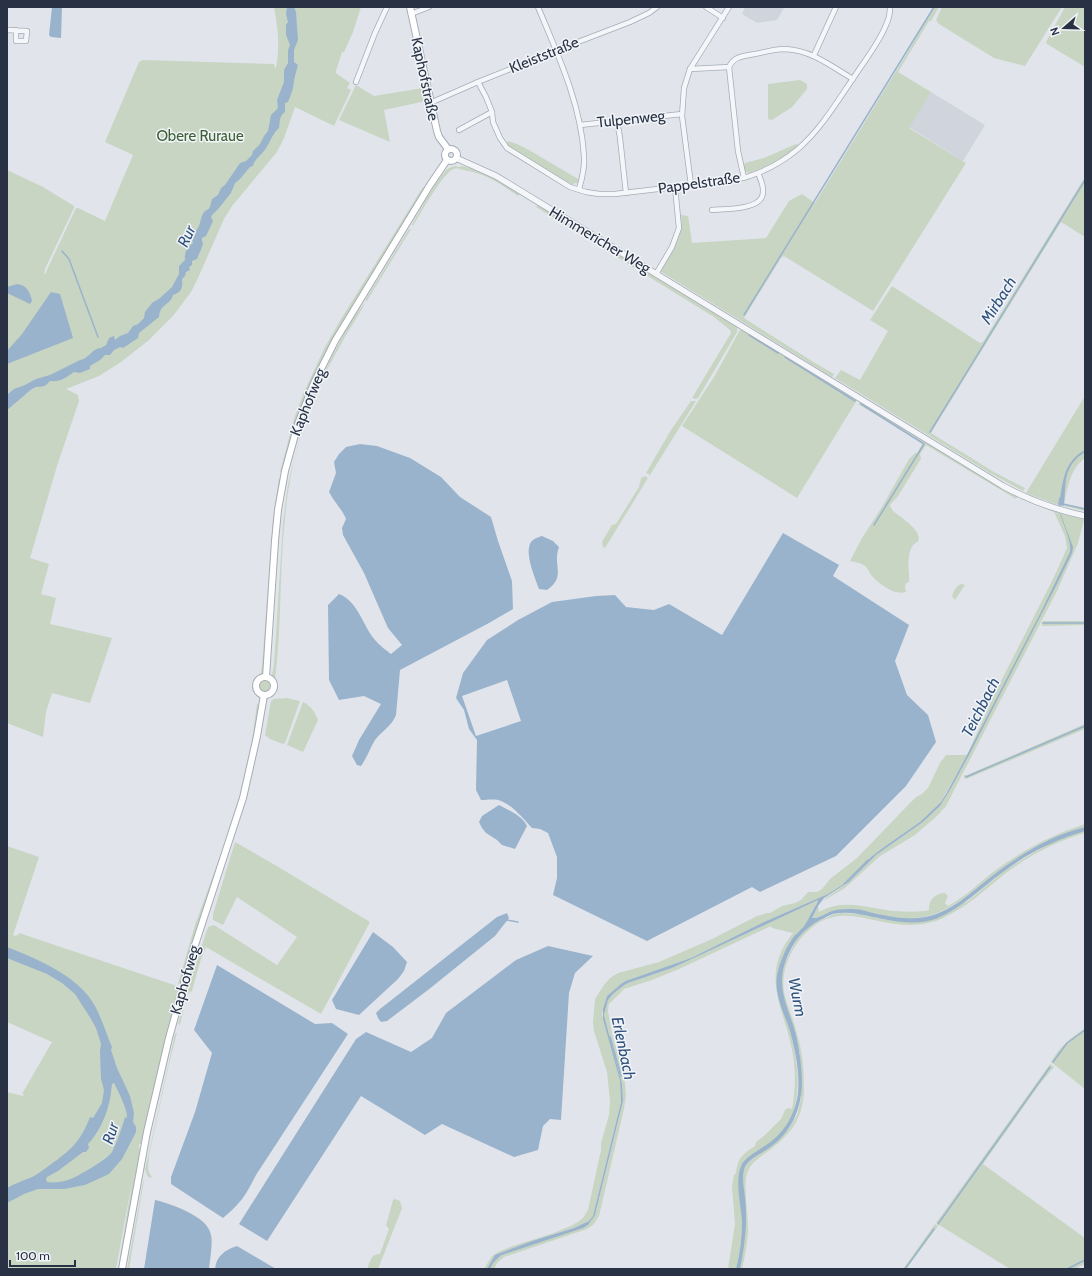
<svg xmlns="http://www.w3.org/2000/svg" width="1092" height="1276" font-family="Cabin,sans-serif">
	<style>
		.built { fill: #cfd4dd }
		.green { fill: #c7d5c2 }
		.water { fill: #9ab3cd; fill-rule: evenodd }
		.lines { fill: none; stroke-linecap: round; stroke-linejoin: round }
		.stream { stroke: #9ab3cd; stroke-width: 1.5 }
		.river { stroke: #9ab3cd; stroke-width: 8 }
		.minor-casing { stroke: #a6acb6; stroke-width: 6 }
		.tertiary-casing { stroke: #a6acb6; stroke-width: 7 }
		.secondary-casing { stroke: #a6acb6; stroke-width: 8 }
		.minor { stroke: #f4f6f9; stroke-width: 4.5 }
		.tertiary { stroke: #f4f6f9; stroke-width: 5.5 }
		.secondary { stroke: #fff; stroke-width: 6 }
		.labels { text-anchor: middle; stroke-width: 3; stroke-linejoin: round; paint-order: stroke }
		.street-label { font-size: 15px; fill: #283244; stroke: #f1f4f8 }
		.park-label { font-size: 15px; fill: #3d6134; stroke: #f1f4f8 }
		.water-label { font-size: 16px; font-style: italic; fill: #2f517b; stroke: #f1f4f8 }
	</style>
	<rect width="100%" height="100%" fill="#e1e5eb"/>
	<!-- built -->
	<g class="built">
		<path d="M745,7H784V8L777,20L757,23L742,14Z"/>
		<path d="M931,92L985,125L963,161L909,127Z"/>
	</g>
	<!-- green -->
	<g class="green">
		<path d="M274,7H361L353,32L344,52H342L336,71V73L350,83L347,88L351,90L334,126L295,107L284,138L277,152L232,206L224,219L198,278L191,292L173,316L149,340L121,362L99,376L66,389L78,395L79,401L57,466L30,558L49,564L41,594L56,598L50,624L112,638L90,703L52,693L46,712L43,737L7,723V170L43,187L74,206V208L45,269L44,274H45L76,208H78L105,221L133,155L105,142L139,62L143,60L274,64L275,68H276C280,48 278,27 274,7Z"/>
		<path d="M934,7H939L931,21H929L898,72L931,92L909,128L966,163L873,311L784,256L781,258L744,318L815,363L834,374L832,377L660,271C671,253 684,237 681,215L688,216L692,243L766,238L789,201L802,194L815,203L906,55Z"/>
		<path d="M942,7H1062L1025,66L994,58L939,24L936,20Z"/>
		<path d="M1065,7H1085V67L1047,44L1046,42Z"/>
		<path d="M800,80L807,84V89L792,107L772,120L768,119V84Z"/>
		<path d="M356,85L374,96L423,88L426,101L384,110L390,142L339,120Z"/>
		<path d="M508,141L517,144L529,150L578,179V183H575L573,185L558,177L509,147L507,144Z"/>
		<path d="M796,144L799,145V146C783,158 768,167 749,173L745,171L744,165L745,163L764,158Z"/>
		<path d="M455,166L459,167L462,166L481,171L493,177L519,194L518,196C500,184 486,173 463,170C460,169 457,168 454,169C444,171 419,216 413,226L412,225C418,214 440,173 449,168C451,167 453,167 455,166Z"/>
		<path d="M1085,177V237L1061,222L931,433L994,472L1025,488L1023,491L990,473L835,378L841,370L860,380L888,331L870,320L892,286L980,343L983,342Z"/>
		<path d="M423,187L426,188L336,334L318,367L306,396L283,470L280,472L294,419L304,392L325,347L341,319Z"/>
		<path d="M538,205L737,327V332L698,398L696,399L692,398L731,333L730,330L714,317L536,207Z"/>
		<path d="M409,229H411L346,335L324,375C328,363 357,307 366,303V299Z"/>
		<path d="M660,273L830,377V378L661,274Z"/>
		<path d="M740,330H743L857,400L797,498L682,426L714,377Z"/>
		<path d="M322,377L324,378C302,421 289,471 285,518C279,572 282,626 275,679L272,675L274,665L283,523L288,484L302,429L311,403Z"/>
		<path d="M1085,396V458C1070,469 1068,487 1064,504L1085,508V511L1055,504L1026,493Z"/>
		<path d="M691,401H696L650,475L646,473L671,430Z"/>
		<path d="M861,402L913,435L1017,497L1016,499L926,445L920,454L921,459L919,462L898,496L890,505L891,508L893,511C899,516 923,531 918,541C917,542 914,544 913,545C911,548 909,553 909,557C907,565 910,574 909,582L906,583L905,586L906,592C895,596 879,584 872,576C870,574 868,568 865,566C861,563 854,562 850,561L862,538L882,507L909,459L915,453H917L923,443L858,404Z"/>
		<path d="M645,476L648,478L605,548L603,547L602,542L612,525L616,524L639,487L641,478Z"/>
		<path d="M279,478L281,480L263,677L259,679L262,667L273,518Z"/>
		<path d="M1022,498L1059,513L1080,518L1084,520L1078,543L1057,591L946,806L937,816L915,835L880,856L845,888L823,901L827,897L835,892L849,882L876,855L923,822L940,806L968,757L967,755L941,802L920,822L884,847L871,857L847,882L828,894L764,922L691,958L621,984L607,996L602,1014L620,1081L621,1102L593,1216L589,1221L574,1228L532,1241L496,1255L487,1269H484L492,1256L498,1252C522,1241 556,1235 578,1222C583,1219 585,1215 588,1210L601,1150V1143L609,1115L610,1101L607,1072L594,1031L593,1022L595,999L604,985L610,978L618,973L659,962L712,939L757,916L767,913H770L782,906L795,903L801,900L808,892H817L822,889L830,879L857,858L910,803L916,797L922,794L928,788L940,763L946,755H967L997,689L1053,579L1067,548L1065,536L1054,512L1021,499Z"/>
		<path d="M962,584L965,585L955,600L952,596C954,590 957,585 962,584Z"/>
		<path d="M1043,621H1085V625L1043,626L1041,624Z"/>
		<circle cx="265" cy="686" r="7"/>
		<path d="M287,698L300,701L285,743L283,744L270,739L265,735L271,701L274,699Z"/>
		<path d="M303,702C311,706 315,712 318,720L303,752L287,745Z"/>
		<path d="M257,704L260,705L255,738L241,799L182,983L178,984L195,925L222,851L240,794L252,741Z"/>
		<path d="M1085,724V729L966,779L964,778V775H967Z"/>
		<path d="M1085,824V827C1051,835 1019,855 992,876C975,889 962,902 942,911C921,921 899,919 877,914C868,912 859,909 850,909C844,909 838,910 832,911C826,913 819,919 812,918L818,906L819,912C846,898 866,908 894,911C904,912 915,912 925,911L929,910C928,901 935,893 945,893L948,896L945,903L948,906C965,897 978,884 993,872C1021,851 1051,835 1085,824Z"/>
		<path d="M1085,831V833C1059,840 1028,856 1006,873C986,889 967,907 943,918C928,925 912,926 896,924C867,921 841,906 814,926C795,940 780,967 784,992C787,1006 794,1020 797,1034C803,1053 804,1072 804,1091C803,1120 789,1136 767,1152C759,1158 752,1162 748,1171C742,1182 749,1217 748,1232C747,1245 745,1257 742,1269H740L741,1263L745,1199L743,1184V1172L747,1164L752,1159L788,1130L797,1115L801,1098L800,1056L797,1039L783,995L781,981L785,962L796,941L806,929L815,923L832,915L841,913L860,914L886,920L920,922L968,901L1004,871L1026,857L1051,843L1072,834Z"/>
		<path d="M235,842L275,865L370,922L321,1014L206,947L200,962L192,991L187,994L180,1025L178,1024L189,984L208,927L214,925L277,965L297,937L237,897L223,925L213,920V914Z"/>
		<path d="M7,846L39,857L13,935L16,936L20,933L25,935L180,987L149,1106L143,1141L141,1144H139V1148L140,1149L120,1269H118L134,1171L116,1269H7V1092L23,1096L24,1094H22L52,1042L7,1022Z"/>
		<path d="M818,900H819C817,904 813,908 811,913C810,916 808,920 806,924C803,928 799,931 796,934C787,944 782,957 779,970C774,990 783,1009 789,1028C796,1054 801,1079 795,1106C792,1123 778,1138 763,1148C754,1153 745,1157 741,1167C735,1180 742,1206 742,1221C742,1237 740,1253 736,1269H728L735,1224L732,1186L734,1175L736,1173C738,1157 743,1154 755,1146L756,1142L764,1136L781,1119L785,1110L788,1108L792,1109C796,1087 796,1067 791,1045C781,1002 761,973 793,933L772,928L771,926L679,969L652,980L624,989L609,1004L608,1011L612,1034L623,1071L625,1083L626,1095L624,1109L599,1216L593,1225L587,1229L504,1257L497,1263L494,1269H490L496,1258L499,1256L588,1225L596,1212L623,1101L619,1070L604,1015L608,1000L617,989L628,983L672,968Z"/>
		<path d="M1085,1028V1089L1051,1062C1060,1046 1070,1039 1085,1028Z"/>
		<path d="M177,1033L169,1064L149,1155L148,1170L152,1178L148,1177L145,1170L175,1034Z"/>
		<path d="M1050,1064L1054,1067L1039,1085L983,1164L1085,1238V1264L1074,1269H1010L936,1223Z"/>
		<path d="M144,1180L129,1269H127L143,1182Z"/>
		<path d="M395,1199L400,1201L402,1208L378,1269H367C370,1262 371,1253 380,1254L389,1229L386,1225L387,1222L393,1200Z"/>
		<path d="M935,1224L938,1226L906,1269H903Z"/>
	</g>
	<!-- water -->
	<g class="water">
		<path d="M52,7H62L61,38L51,37L49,35Z"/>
		<path d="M287,7H294L296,12L298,40L294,50V62L298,65L293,83H289L288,88L289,97L285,103V112C279,116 280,122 279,128C273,132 269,145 264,151C260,156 254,160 253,166L250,167L239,180L235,183L231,193L219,208L212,215L211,217L213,221L206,236L202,238V241L203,243C202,249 199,253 197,259L192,261V265L189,267L190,270L186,272L185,276L182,279C183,289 181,292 173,295C170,306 160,303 159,317L139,333L138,338L123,348L120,347L114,350L110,355H105L100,360L90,366V369L80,373L74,372C65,378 61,382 50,381C44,388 43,386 36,387C30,389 25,396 19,398C15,401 11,400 7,403V394H8L14,389L25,385L36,379L50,375L80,360C89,359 92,348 101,348L106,345L109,338L114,336L115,340L120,336L128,333L133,326L138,324L144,318L145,312L152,303L160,298L172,287L179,274V266L185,260C184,253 187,247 193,243C190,233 196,233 199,226C201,221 201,215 205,211C207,210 209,209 210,207L212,199L218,195L221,188L225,185L240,163L246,161L252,155L253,151L260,144L264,136L268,131L271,115L278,108L277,100L284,82V70L288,63V50L290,45L286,35V25L288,22L286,14Z"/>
		<path d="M17,284C27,285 30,292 32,301L30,304L7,293V287Z"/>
		<path d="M51,292L60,294L73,338L7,364V351L22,334Z"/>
		<path d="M360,444L377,446L410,458L441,477L460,497L491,517L498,541L512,581L513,609L489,623L400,670L396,715C392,726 382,731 375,740C370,748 367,758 361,766L357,765L352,756L359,740L381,704L364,696L339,700L329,680L328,605L339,594C358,601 363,626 375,640C379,645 386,650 391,654L402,645L388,628L364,573L343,535L342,528L346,519C342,509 334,502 329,492L336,473L334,462L339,454L346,447Z"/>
		<path d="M1085,450V452C1063,466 1066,482 1064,506L1059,505C1063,482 1063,462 1085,450Z"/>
		<path d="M1060,514L1061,515L1073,547L1072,553L1057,584L968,757L951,788L940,806L923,822L876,855L849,882L824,898L818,906L812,918C819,919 826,913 832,911C839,909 846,909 853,909C861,909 869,912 877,914C893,917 909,920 925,917C952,912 971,892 992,876C1019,855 1051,835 1085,827V831C1057,839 1026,854 1003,872C981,888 963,907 938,918C924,924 903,923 888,920C870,917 851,910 833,914C827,916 821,920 815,923C804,930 796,939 790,951C772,987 789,1005 797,1039C800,1054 802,1069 802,1084C801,1110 791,1133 769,1148C761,1154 750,1158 745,1167C741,1177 744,1187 745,1197C746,1206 746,1216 746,1225C745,1240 743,1255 740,1269H736C740,1253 742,1237 742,1221C741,1204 734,1179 742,1164C747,1156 756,1152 763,1147C783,1135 795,1116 798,1093C800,1071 795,1049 789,1028C783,1011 774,993 777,975C780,962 785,949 792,939C796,933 803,929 806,923C809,919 810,914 813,910C815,906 818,903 818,900L696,957L672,968L628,983L617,989L608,1000L604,1015L622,1084L623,1101L595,1215L588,1225L583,1228L499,1256L496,1258L490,1269H487L495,1255L532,1241L574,1228L589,1221L593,1216L621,1102L620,1081L603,1019V1009L607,996L621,984L626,981L691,958L764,922L828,894L847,882L871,857L884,847L920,822L941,802L946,794L967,755L1040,614L1070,552C1072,543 1063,523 1060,514Z"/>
		<path d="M783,533L839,565L833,576L909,625L895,661L907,695L928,715L936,742L906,786L836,856L760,892L752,887L647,941L553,895L557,878V857L548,833L540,829L532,828C525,820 513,806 503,802C497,798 488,800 481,800L476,790L477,740L469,729L464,710L456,698L463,673L487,640L518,620L552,602L596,596L615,595L626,607L654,610L669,604L722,635ZM507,680L521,721L476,736L462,696Z"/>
		<path d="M542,536L553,541L559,547C552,566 567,576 547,590L539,589C535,578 522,548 533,540C535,538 539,537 542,536Z"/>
		<path d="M499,805C508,810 523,816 527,826L515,849L502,845L497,840L486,833L482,828L479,822L482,816Z"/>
		<path d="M507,913L509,918L495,936L428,990L387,1021L381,1022L378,1018L376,1013L380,1009L497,917Z"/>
		<path d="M373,932L393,947L407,962L404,971L398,979L359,1015L336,1009L332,1000Z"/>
		<path d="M548,946L593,956L575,973L569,993L561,1120L550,1119L543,1126L538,1150L514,1157L442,1124L425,1135L361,1096L267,1241L239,1224L356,1039L366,1032L411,1052L432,1038L446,1013L516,960Z"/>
		<path d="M7,947C37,959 79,976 95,1006C102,1019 106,1033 112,1047L111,1050L117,1068L130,1096L134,1113L133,1122L136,1127V1132L132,1140L122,1159L109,1174L85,1185L64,1189H38L24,1194L7,1203V1188C14,1184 20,1182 27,1179C34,1177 40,1172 46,1168C68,1152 80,1144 90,1117L93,1118L102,1103L104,1090L101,1079L100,1051L101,1044L96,1028L91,1019L75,994L62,983L47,974L7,958ZM114,1083C118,1091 128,1110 127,1118L125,1117C122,1128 117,1142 112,1152C109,1158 76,1178 68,1180C61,1182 54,1183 47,1182L46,1179L47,1177L58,1171L83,1152H86L89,1148L88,1144C98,1134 106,1117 109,1103C111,1097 111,1090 112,1084Z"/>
		<path d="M217,965L315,1024L332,1023L348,1034L256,1175C246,1195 241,1203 223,1218L171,1184V1177L195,1112L212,1053L194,1030Z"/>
		<path d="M155,1200C171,1204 208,1216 211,1235C213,1242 210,1260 209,1269H144Z"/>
		<path d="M237,1246L276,1269H215C216,1256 225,1250 237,1246Z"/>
	</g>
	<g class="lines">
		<!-- stream -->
		<g class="stream">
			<path d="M62,251L69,259L98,337"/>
			<path d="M744,315L934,7"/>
			<path d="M749,335L778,353"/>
			<path d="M785,357L855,401"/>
			<path d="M861,404L924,444L874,525"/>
			<path d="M930,432L1085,180"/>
			<path d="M1063,504L1085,509"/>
			<path d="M1060,508L1059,503L1060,498"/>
			<path d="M1043,623H1085"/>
			<path d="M966,777L1085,726"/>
			<path d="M844,884L868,860"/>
			<path d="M507,920L518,922"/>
			<path d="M613,993L623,985"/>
			<path d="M610,1037L621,1076"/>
			<path d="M1053,1062L1067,1043L1085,1030"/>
			<path d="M938,1224L1050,1067"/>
			<path d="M494,1261L500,1255"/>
			<path d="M905,1269L934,1229"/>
			<path d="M1067,1269L1085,1260"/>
		</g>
		<!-- river -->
		<g class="river">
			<path d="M285,99L289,88L291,73"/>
			<path d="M7,405L21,393"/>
		</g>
		<!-- minor casing -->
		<g class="minor-casing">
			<g id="minor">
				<path d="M538,7C558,55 581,104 584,156C585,168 582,179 579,189"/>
				<path d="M706,7L723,18"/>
				<path d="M411,14L429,7"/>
				<path d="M7,30L27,31L26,41H16V30"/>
				<path d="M814,55L836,7"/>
				<path d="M729,67L738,151L744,178"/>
				<path d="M690,69L729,67C734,56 744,56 755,54C765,52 775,49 785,49C811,50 831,66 853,79"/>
				<path d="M356,82L375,33L387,7"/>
				<path d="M478,82L486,97L492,112L493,122L500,138L507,148L570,187L586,192L599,194H615L735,180C758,175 780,164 798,149C821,129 837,102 854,77C865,60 879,43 886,25C889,19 890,13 890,7"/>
				<path d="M430,103L478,82L565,47L630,22L649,13L657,7"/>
				<path d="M617,120L620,138L626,193"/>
				<path d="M580,125L682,114"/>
				<path d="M459,130L492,112"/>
				<path d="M691,185L682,116L684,88L690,69L729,7"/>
				<path d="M712,210C724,209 756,210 762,197C765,189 761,180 758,173"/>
				<path d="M656,274L672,247L679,228L675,187"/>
			</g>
		</g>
		<!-- tertiary casing -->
		<g class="tertiary-casing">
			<path id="tertiary" d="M456,158L496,176L1003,486C1029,500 1056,510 1085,516"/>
		</g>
		<!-- secondary casing -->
		<g class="secondary-casing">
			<g id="secondary">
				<path d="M410,7L437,131L439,137L448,149"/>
				<circle cx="451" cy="155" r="6"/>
				<circle cx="265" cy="686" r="9"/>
				<path d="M266,677L275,541L278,510L285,471L298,424L314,383L335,341L430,185L447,160"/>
				<path d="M122,1269L147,1132L169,1038L193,951L243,798L257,736L264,695"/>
			</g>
		</g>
		<!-- minor -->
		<use href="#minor" class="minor"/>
		<!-- tertiary -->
		<use href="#tertiary" class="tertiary"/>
		<!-- secondary -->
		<use href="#secondary" class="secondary"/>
	</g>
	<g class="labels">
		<!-- street labels -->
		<g class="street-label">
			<text transform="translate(544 55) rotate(-22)" y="5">Kleiststraße</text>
			<text transform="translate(425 79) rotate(78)" y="5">Kaphofstraße</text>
			<text transform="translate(631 119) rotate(-6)" y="5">Tulpenweg</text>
			<text transform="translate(699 183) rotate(-8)" y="5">Pappelstraße</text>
			<text transform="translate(600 240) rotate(31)" y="5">Himmericher Weg</text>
			<text transform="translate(308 402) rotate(-68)" y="5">Kaphofweg</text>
			<text transform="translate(185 980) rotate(-74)" y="5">Kaphofweg</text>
		</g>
		<!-- park labels -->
		<g class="park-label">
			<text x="200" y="141">Obere Ruraue</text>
		</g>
		<!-- water labels -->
		<g class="water-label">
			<text transform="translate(186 236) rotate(-66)" y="6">Rur</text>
			<text transform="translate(998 300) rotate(-58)" y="6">Mirbach</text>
			<text transform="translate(980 707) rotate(-63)" y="6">Teichbach</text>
			<text transform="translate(798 997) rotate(79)" y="6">Wurm</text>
			<text transform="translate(624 1048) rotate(78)" y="6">Erlenbach</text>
			<text transform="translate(110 1133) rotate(-71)" y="6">Rur</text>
		</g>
	</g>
	<!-- border -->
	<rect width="1092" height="1276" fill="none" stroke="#283244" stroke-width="16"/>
	<!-- north arrow -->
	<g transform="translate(1064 28) rotate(250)" stroke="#f1f4f8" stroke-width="3" paint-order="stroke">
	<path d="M0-3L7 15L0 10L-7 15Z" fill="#283244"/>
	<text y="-6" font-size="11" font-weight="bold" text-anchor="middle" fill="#283244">N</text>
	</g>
	<!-- scale -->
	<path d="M10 1260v6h65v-6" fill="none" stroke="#283244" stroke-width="2"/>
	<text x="16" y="1260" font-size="12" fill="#283244" stroke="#f1f4f8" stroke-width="3" paint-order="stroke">100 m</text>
</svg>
